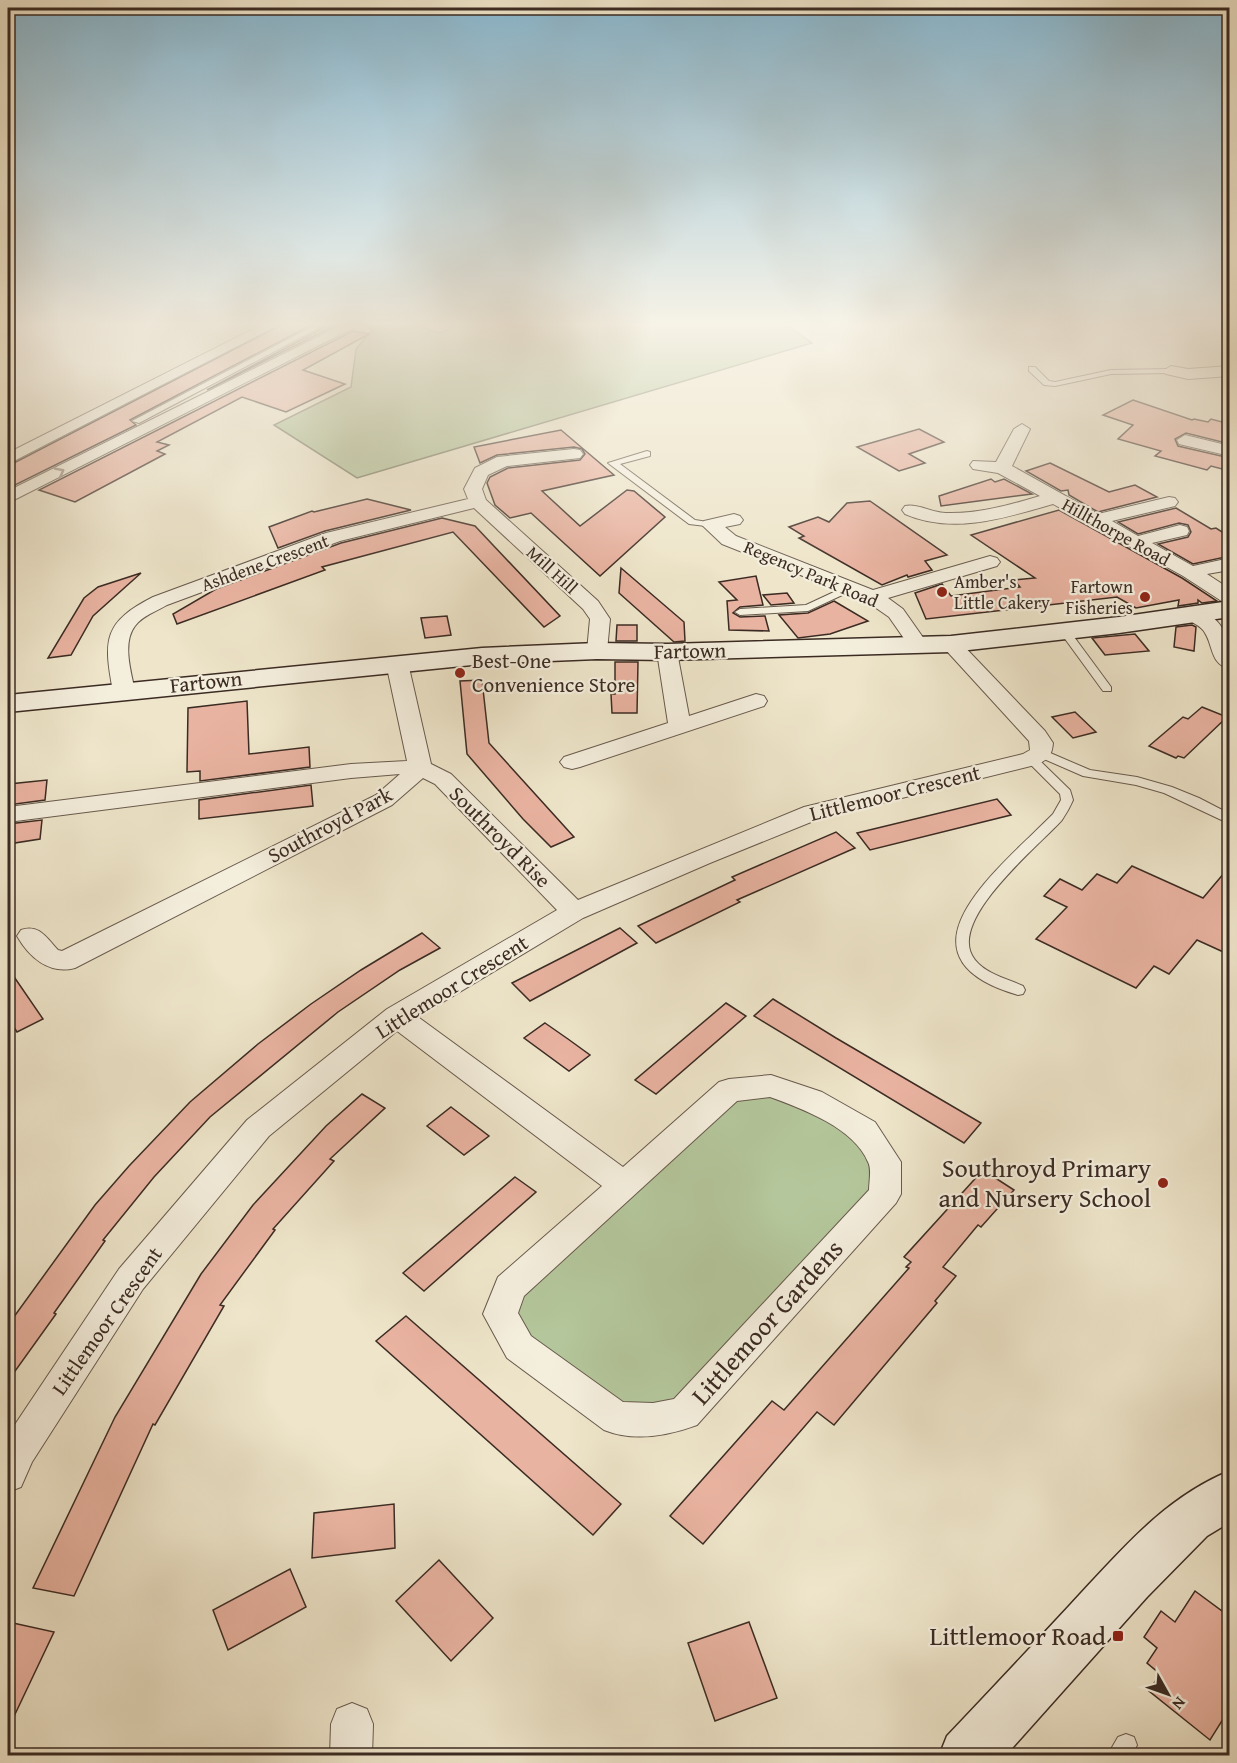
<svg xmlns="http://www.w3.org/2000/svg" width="1237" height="1763" font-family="'Gentium Book Plus',serif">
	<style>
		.green { fill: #b4c69b; stroke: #78785f; stroke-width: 1.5 }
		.building { fill: #e9b3a1; stroke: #3b2b23; stroke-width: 1.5 }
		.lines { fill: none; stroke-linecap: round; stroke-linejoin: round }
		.lane-casing { stroke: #685a4d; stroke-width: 2 }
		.street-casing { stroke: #685a4d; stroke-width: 2 }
		.secondary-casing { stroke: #3b2b23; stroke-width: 3 }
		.lane { fill: #f4eedd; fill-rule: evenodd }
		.street { fill: #f4eedd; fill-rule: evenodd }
		.secondary { fill: #f4eedd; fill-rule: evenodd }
		.oneway { stroke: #988c80 }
		.poi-dot { fill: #8f2418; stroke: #f4eedd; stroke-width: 2 }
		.labels { text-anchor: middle; stroke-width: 4.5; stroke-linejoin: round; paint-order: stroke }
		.far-street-label { font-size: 18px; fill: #3b2b23; stroke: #f4eedd }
		.far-poi-label { font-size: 18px; fill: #3b2b23; stroke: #f4eedd; text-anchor: start }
		.street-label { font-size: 21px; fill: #3b2b23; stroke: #f4eedd }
		.poi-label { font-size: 21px; fill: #3b2b23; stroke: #f4eedd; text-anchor: start }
		.near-poi-label { font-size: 26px; fill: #3b2b23; stroke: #f4eedd; text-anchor: end }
		.near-street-label { font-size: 26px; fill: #3b2b23; stroke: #f4eedd }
	</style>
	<rect width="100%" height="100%" fill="#eee5ca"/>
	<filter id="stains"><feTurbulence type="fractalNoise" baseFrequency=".00333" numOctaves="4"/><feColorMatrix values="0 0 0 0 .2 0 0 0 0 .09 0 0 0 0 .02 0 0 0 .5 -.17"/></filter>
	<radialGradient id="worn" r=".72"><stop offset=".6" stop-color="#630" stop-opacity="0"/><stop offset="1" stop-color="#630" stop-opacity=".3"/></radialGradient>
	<!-- green -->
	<g class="green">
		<path d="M369,323H410L440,333L463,323H784L812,343L357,478L274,425L351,387L356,349L372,330L366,325Z"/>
		<path d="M771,1086L864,1130L885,1194L653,1420L513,1337L510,1287L729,1090Z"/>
	</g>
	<!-- building -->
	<g class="building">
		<path d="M285,323H315L130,420L136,425L11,487L8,486V466Z"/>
		<path d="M329,325L334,326L207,390Z"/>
		<path d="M353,331L369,334L303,370L345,384L286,412L242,397L157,442L169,445L157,451L165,454L75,502L39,490Z"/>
		<path d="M1133,400L1192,420L1194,419L1208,422L1211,419L1230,424V444L1186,433L1175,439L1178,446L1230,458V471L1211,466L1207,470L1155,456L1161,451L1118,439L1133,425L1103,415Z"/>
		<path d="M919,429L944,442L909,454L925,463L899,471L857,447Z"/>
		<path d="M561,430L614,475L542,491L580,526L627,490L634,491L665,517L600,576L531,513L510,518L495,505L487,483L490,477L508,468L580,460L585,454L582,449L574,447L497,455L480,463L474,447Z"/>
		<path d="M1050,463L1109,492L1135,485L1157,497L1098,512L1069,495L1068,490L1061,491L1026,471Z"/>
		<path d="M991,479L995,482L1004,479L1032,494L941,506L939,496Z"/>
		<path d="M367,499L411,510L325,531L278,548L269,527L312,511L314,512Z"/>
		<path d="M870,501L947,555L925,561L932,570L908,577L907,575L882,585L799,538L804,536L789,527L818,517L829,522L847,503Z"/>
		<path d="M1176,508L1211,529L1216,528L1230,537V556L1193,564L1158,544L1188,537L1191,532L1188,525L1179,523L1138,534L1118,522Z"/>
		<path d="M1059,510L1182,578L1217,601L1202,603L1198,600V603L1178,606L1179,600L1136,608L1117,597L926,619L915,593L942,584L951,596L1020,587L1014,580L1035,578L971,535Z"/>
		<path d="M442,518L475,526L560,616L544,627L453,532L322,567L325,570L177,624L173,614L216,589L341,543Z"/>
		<path d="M621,568L684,622L685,641L674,642L619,593Z"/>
		<path d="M141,573L93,616L71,655L48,658L84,598L98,587Z"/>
		<path d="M756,576L763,605L740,607L733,613L740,617L765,616L769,631L729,630L727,601L737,600L719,582Z"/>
		<path d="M787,593L794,603L771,605L763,595Z"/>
		<path d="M834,601L868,621L830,634L798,638L779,615L808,613Z"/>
		<path d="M447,616L451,635L425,638L421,618Z"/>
		<path d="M617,625H637V641H616Z"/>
		<path d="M1192,625L1196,627L1194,651L1174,647L1176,627Z"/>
		<path d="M1135,634L1149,651L1105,655L1092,638Z"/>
		<path d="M615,662H638L637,713H612L611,694H615Z"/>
		<path d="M482,680L489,743L574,837L551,847L523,819L467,754L460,681Z"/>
		<path d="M247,701L249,754L309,747L310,767L200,781V771L187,772L188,708Z"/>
		<path d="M1202,707L1227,717L1184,758L1178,756L1176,758L1149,746L1183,717L1188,719Z"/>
		<path d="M1075,712L1096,732L1073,738L1052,717Z"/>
		<path d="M47,780L45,800L8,805L9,784Z"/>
		<path d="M311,785L313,806L199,819V800Z"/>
		<path d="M997,799L1011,815L870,850L857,833Z"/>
		<path d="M42,820L40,839L8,844V824Z"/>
		<path d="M836,832L855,848L737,900L740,902L656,943L638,926L735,880L732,877Z"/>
		<path d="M1132,866L1203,898L1230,866V955L1197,940L1169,974L1154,966L1136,988L1036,939L1067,907L1044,896L1060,879L1082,890L1097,874L1117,883Z"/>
		<path d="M620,928L637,943L530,1001L512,983Z"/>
		<path d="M422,933L440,948L400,970L338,1012L210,1117L154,1177L103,1240L105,1241L54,1313L56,1314L8,1381V1325L95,1205L129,1166L190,1102L258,1044L311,1004L361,970Z"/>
		<path d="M8,968L43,1019L17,1032L8,1018Z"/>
		<path d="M773,999L836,1038L981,1123L964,1143L754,1016Z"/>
		<path d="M726,1003L746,1016L656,1094L635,1080Z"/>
		<path d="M545,1023L568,1039L590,1055L569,1071L524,1038Z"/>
		<path d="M362,1094L385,1108L330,1159L334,1161L273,1229L275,1230L220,1305L224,1306L155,1425L153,1424L74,1596L33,1588L115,1417L201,1274L253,1205L326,1126Z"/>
		<path d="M451,1107L489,1136L464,1155L427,1126Z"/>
		<path d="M983,1170L1014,1190L981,1227L978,1225L943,1267L956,1276L935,1301L937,1303L834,1425L817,1412L703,1544L670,1516L772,1401L784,1410L909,1268L906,1267L911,1262L904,1257Z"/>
		<path d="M515,1177L536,1192L424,1291L403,1273Z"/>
		<path d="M406,1316L621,1504L593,1535L376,1341Z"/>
		<path d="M394,1504L395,1548L312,1558L314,1513Z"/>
		<path d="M439,1560L493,1618L451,1661L396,1601Z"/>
		<path d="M290,1569L306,1607L228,1650L213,1610Z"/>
		<path d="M1195,1591L1230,1617V1708L1210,1740L1149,1691L1160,1674L1147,1663L1157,1648L1144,1637L1161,1611L1175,1622Z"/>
		<path d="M749,1622L777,1698L715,1721L688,1643Z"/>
		<path d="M13,1623L54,1632L8,1729V1633Z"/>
	</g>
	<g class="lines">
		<!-- lane casing -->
		<g class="lane-casing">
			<g id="lane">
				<path d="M319,323H328L139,423L132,421Z"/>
				<path d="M1029,367H1035L1049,381L1055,382L1111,370L1171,369L1175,371L1171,373L1111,374L1055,386L1044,385L1029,371Z"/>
				<path d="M647,451L650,452V456L620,464L695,520L714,523V527L689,524L608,463Z"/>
				<path d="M849,585L853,586V590L808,611L740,615L735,612L740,609L806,605Z"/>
				<path d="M1065,629L1069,630L1111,687V691H1103L1060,632Z"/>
				<path d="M1041,749L1090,770L1137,777L1172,787L1199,798L1230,814V824L1164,793L1136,785L1083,776L1037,756L1035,753Z"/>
				<path d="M1031,755L1035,756L1070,790L1073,800C1070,807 1066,814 1062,820C1039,846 944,922 975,960C986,974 1008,979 1023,986L1025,990L1023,994L1018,995C884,956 1002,866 1053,814L1061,800L1060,794L1025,759Z"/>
				<path d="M1126,1734L1134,1737L1137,1745L1132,1756H1107L1118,1737Z"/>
			</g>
		</g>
		<!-- street casing -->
		<g class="street-casing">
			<g id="street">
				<path d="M265,323H282L8,464V453Z"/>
				<path d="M346,323H363L8,503V491Z"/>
				<path d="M1171,366L1188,369L1230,366V376L1188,379L1166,374L1163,371Z"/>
				<path d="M1022,424L1030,429L1012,466L1098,514L1169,497L1175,498L1178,502L1175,506L1112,521L1138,536L1180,525L1187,527L1189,531L1187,535L1152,543L1193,566L1230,558V570L1207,574L1230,589V604L1223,602L1183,576L1053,504C1005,518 953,535 905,514L902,510L905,506C918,503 932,513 946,513C978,514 1010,505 1040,496L998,473L973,469L970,465L973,461L996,462L1014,429Z"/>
				<path d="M1185,435L1230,446V456L1179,444L1177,440Z"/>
				<path d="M574,449L580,450L583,454L580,458L507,466L488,475L482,489L486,500L598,601L610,619L607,651L604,655L597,657L590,655L587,651L590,619L583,609L474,508L340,541L167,605C157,611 142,616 135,626C122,643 131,672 135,691L132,696L124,698L116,696L113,691C103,639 104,622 153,597L326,533L468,499L464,489L475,468L497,457Z"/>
				<path d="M734,514L740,516L743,520L740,524L725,527L736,536L873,590L990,556L997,558L1000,562L997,566L888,598L903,609L929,646L926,650L919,652L912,650L889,617L866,601L722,544L702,525L704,521Z"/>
				<path d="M1194,609C1226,617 1230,641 1230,669C1209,664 1214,644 1203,630C1198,624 1189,622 1184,615L1187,611Z"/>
				<path d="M951,638L958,640L1045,731L1053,743C1052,755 1049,758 1039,764L821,818L710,863L583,918L418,1017L623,1167L719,1082L729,1079L771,1075L822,1092L875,1122L901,1162V1194L896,1203L697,1425C667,1436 634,1442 604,1430L507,1358L483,1314L498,1277L602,1186L397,1031L269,1136L143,1289L32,1462L21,1487L8,1492V1435L119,1269L247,1120L387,1009L557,910L435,784L423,778L392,805L75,968C49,975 29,957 17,936L21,930C39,924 46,937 58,950L62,951L376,795L400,774L351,778L8,822V807L351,764L407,761L386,663L390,659L397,657L404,659L408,663L431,764L451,774L578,900L804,807L1023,754L1030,750L1029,741L944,648L941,644L944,640ZM770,1097C803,1109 854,1128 868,1162C872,1169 869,1182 869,1190L674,1399L653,1403L623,1402L531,1336L518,1313L524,1296L737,1101Z"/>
				<path d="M667,646L674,648L677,652L689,716L756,694L764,696L767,701L764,706L580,767L572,769L564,767L560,762L564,757L668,723L657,652L660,648Z"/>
				<path d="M352,1703L367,1709L373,1724L372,1756H330L331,1724L337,1709Z"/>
			</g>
		</g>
		<!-- secondary casing -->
		<g class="secondary-casing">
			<g id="secondary">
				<path d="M1230,601V617L1119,633L951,652L667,660L597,659L482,664L8,712V695L482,648L597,643L667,644L951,636L1119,617Z"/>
				<path d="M1230,1471V1522L1207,1536L1147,1597L1005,1756H939L947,1736C988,1693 1029,1649 1070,1605C1117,1555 1164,1497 1230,1471Z"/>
			</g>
		</g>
		<!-- lane -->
		<use href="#lane" class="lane"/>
		<!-- street -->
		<use href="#street" class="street"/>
		<!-- secondary -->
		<use href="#secondary" class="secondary"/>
	</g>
	<!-- one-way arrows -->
	<defs><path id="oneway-chevron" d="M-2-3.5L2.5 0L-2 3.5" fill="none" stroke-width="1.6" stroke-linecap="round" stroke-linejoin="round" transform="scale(1.5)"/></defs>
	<use class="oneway" href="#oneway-chevron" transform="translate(60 472) rotate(-27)"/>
	<!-- sky -->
	<linearGradient id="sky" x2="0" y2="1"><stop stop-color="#89b9d2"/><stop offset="0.57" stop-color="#f7f3e7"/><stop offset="1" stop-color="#f7f3e7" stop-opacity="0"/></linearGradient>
	<rect width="1237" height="569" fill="url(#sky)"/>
	<!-- markers -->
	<g class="poi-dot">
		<circle cx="942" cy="592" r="6"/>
		<circle cx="1145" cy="597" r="6"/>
		<circle cx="460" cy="673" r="6"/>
		<circle cx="1163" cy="1183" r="6"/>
		<rect x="1112" y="1630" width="12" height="12" rx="3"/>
	</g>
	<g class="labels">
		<!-- far-street labels -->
		<g class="far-street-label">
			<text transform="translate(1116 532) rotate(29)" y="6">Hillthorpe Road</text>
			<text transform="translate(265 563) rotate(-20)" y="6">Ashdene Crescent</text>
			<text transform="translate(552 570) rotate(42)" y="6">Mill Hill</text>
			<text transform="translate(811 574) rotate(23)" y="6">Regency Park Road</text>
		</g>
		<!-- far-poi labels -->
		<g class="far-poi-label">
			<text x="954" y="588">Amber's<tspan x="954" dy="21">Little Cakery</tspan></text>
			<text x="1133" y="593" text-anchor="end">Fartown<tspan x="1133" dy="21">Fisheries</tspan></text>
		</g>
		<!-- street labels -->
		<g class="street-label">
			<text transform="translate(690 651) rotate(-1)" y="7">Fartown</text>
			<text transform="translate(206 682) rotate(-6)" y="7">Fartown</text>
			<text transform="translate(895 793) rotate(-14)" y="7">Littlemoor Crescent</text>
			<text transform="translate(330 825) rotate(-28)" y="7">Southroyd Park</text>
			<text transform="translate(500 837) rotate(45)" y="7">Southroyd Rise</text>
			<text transform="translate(452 987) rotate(-32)" y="7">Littlemoor Crescent</text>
			<text transform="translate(107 1321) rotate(-55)" y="7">Littlemoor Crescent</text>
		</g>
		<!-- poi labels -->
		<g class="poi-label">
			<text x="472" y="668">Best-One<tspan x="472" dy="24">Convenience Store</tspan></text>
		</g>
		<!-- near-poi labels -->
		<g class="near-poi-label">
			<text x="1151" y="1177">Southroyd Primary<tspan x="1151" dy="30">and Nursery School</tspan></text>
			<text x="1106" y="1645">Littlemoor Road</text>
		</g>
		<!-- near-street labels -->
		<g class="near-street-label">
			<text transform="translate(767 1322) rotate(-48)" y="9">Littlemoor Gardens</text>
		</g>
	</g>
	<!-- margin -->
	<rect width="1237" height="1763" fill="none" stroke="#eee5ca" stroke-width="30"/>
	<rect x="9" y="9" width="1219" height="1745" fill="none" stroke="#3b2b23" stroke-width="3"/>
	<rect x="15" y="15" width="1207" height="1733" fill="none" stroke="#3b2b23" stroke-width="1.5"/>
	<!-- north arrow -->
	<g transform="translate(1168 1694) rotate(130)" stroke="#f4eedd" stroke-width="4.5" paint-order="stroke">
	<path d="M0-4.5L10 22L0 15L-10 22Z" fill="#3b2b23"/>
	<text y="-9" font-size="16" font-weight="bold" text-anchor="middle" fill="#3b2b23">N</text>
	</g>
	<rect width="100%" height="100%" filter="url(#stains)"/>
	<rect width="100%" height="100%" fill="url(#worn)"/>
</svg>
